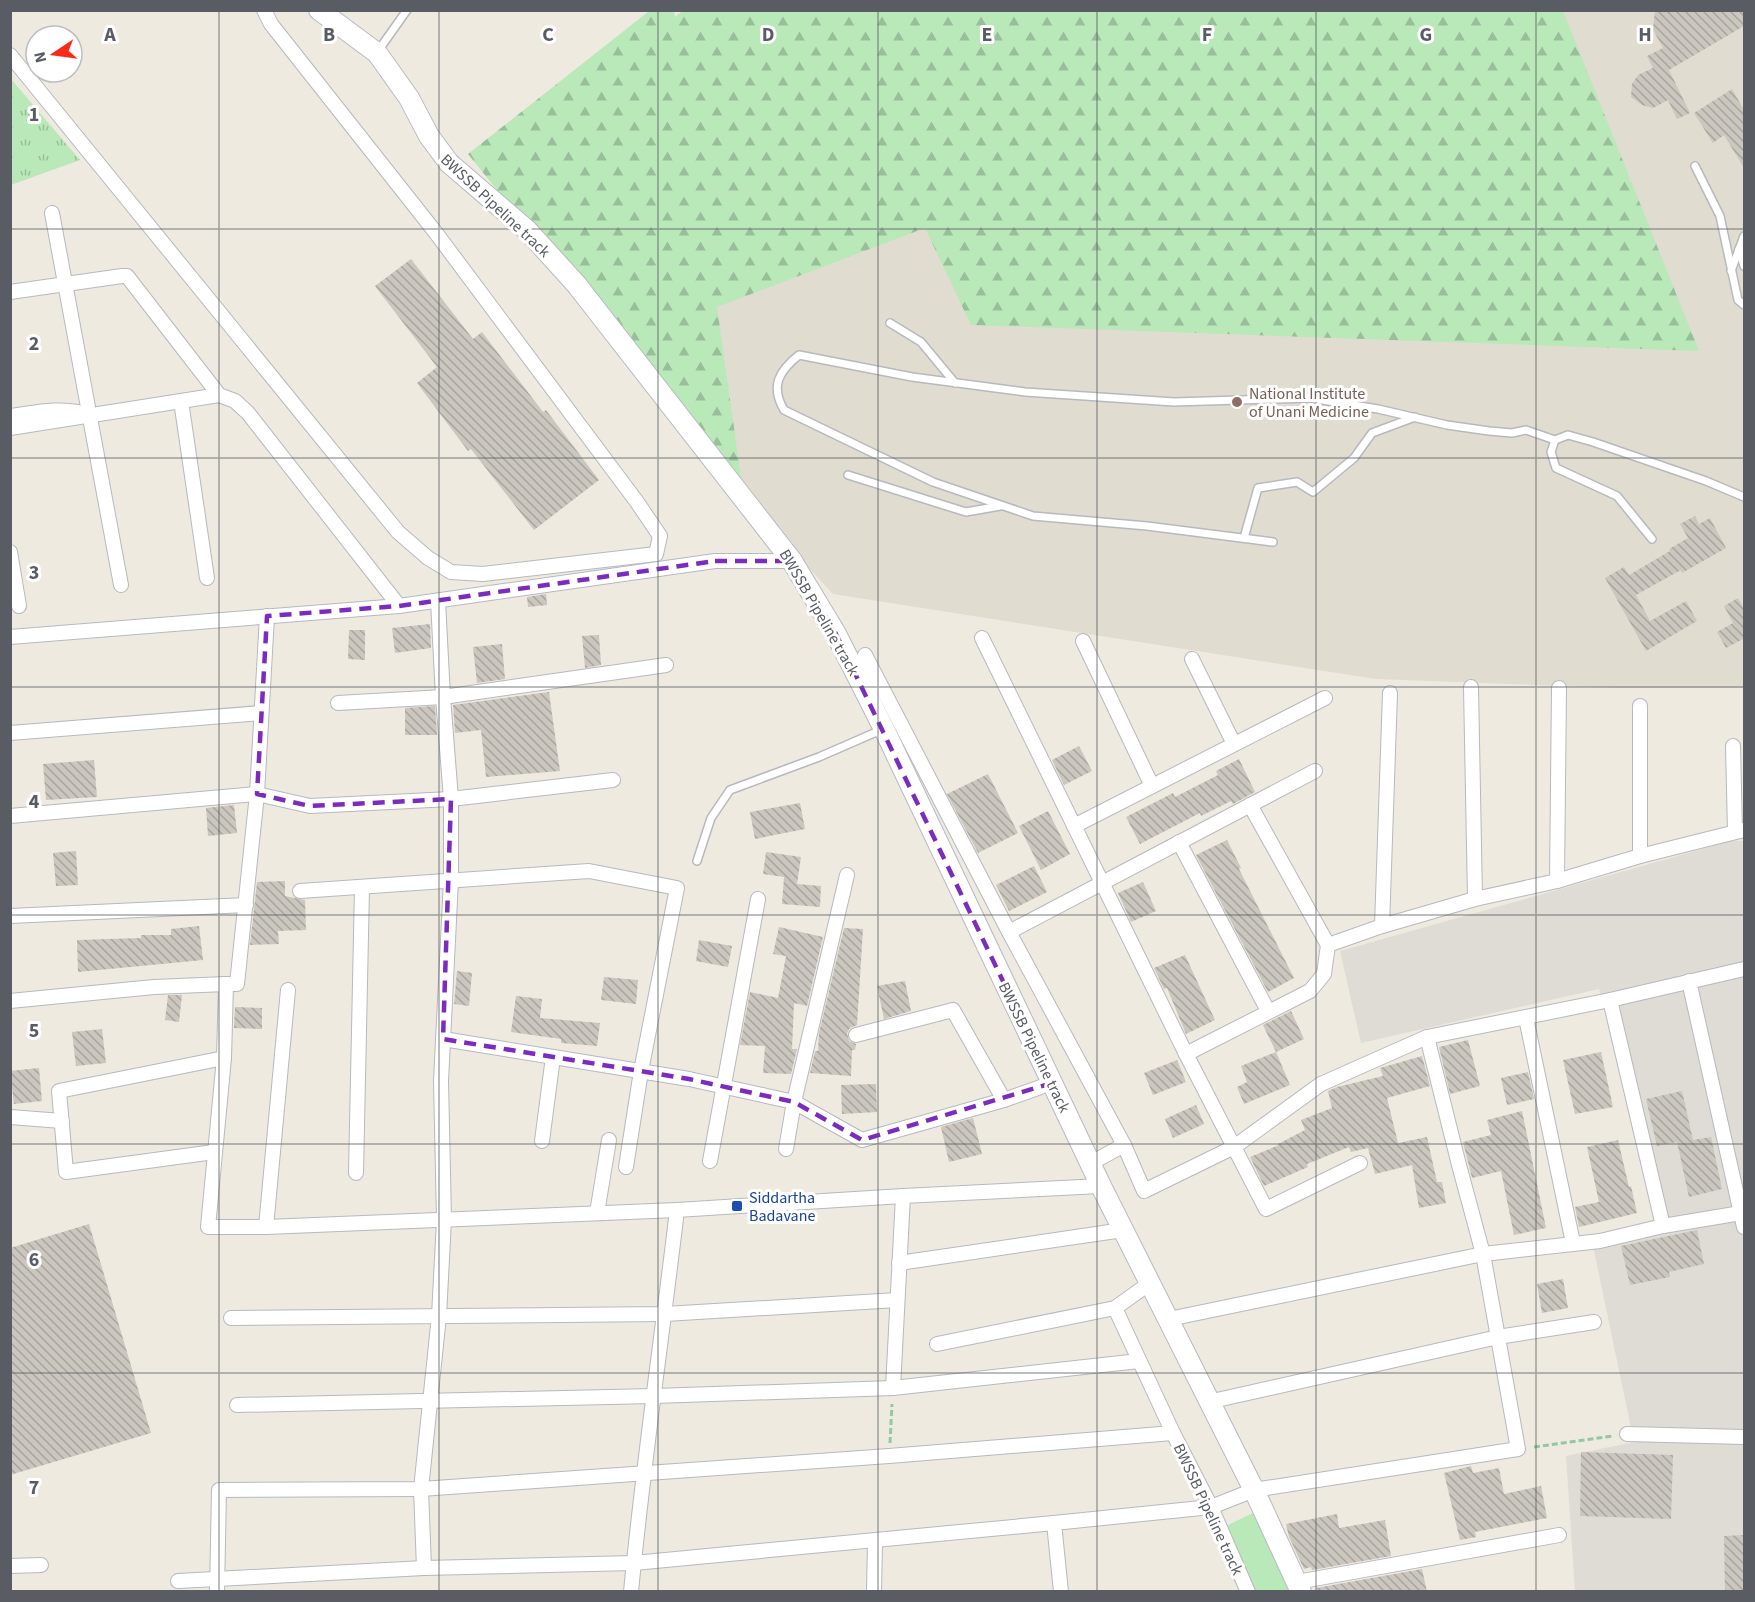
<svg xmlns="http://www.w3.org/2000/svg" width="1755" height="1602" font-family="'Source Sans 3',sans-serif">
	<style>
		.industrial { fill: #dedcd5 }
		.education { fill: #e0dcd0 }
		.grass { fill: url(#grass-tufts) }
		.forest { fill: url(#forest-firs) }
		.park { fill: #b9e8b9 }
		.building { fill: url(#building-back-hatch) }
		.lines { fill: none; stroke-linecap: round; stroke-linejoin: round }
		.lane-casing { stroke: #b6b9be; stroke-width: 10 }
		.street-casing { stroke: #b6b9be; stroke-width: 16 }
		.secondary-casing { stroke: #b6bac1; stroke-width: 22 }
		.path { stroke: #92c9a1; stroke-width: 3; stroke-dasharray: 6 3; stroke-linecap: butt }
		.lane { stroke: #fff; stroke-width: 7 }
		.street { stroke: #fff; stroke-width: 14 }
		.secondary { stroke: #fff; stroke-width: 20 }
		.marked { fill: none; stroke: #7b2cbf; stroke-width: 4.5; stroke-dasharray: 12 8; stroke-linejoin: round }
		.grid { fill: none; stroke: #595d63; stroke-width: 1.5; stroke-opacity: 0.55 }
		.education-dot { fill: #8d6e63; stroke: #fff; stroke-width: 2 }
		.transit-dot { fill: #1a4fb4; stroke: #fff; stroke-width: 2 }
		.labels { text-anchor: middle; stroke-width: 6; stroke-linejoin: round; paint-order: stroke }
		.street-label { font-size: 16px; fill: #595d63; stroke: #fff }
		.education-label { font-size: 16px; fill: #785e54; stroke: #fff; text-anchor: start }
		.transit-label { font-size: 16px; fill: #164399; stroke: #fff; text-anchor: start }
		.grid-label { font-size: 20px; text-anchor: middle; font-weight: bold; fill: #595d63; stroke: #fff; stroke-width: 6; stroke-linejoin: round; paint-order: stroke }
	</style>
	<defs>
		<pattern id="grass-tufts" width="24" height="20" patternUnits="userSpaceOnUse" patternTransform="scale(1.5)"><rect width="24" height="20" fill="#b9e8b9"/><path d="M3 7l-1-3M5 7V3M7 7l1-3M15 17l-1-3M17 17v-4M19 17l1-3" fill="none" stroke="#99bf9a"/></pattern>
		<pattern id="forest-firs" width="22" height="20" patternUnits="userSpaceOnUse" patternTransform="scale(1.5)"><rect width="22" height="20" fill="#b9e8b9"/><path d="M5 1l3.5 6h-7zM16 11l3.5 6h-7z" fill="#99bf9a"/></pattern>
		<pattern id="building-back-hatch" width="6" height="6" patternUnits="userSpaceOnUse" patternTransform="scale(1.5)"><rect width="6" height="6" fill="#cbc7bf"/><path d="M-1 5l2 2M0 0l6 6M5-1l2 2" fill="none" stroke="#a8a59f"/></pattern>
	</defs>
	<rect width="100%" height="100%" fill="#eeeae0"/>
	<!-- industrial -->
	<path class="industrial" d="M1731,841H1744V1591H1575L1566,1456L1634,1442L1593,1246L1663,1232L1599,989L1361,1043L1340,951Z"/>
	<!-- education -->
	<path class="education" d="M684,10L1744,11V688H1620L1376,679L833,594L744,498L675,17Z"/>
	<!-- grass -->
	<path class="grass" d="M11,79L80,160L11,185Z"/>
	<!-- forest -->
	<path class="forest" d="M684,10L1563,11L1699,351L971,325L925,228L717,307L744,498L468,154L649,11H674L675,17Z"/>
	<!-- park -->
	<path class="park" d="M1255,1512L1293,1591H1254L1224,1527Z"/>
	<!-- building -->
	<g class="building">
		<path d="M1655,10H1744V26L1669,70L1690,113L1677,119L1668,100L1653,108L1642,105L1631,97L1632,84L1638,75L1653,68L1647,56L1663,48L1653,30Z"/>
		<path d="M1732,89L1744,110V168L1724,135L1713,143L1694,113Z"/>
		<path d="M411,259L473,339L482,332L543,412L546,410L599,480L534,530L471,449L468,451L417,383L437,367L375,286Z"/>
		<path d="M1695,516L1699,524L1710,518L1726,548L1682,573L1681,570L1636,595L1650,621L1686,601L1697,621L1646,651L1605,578L1624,567L1629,575L1670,551L1669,549L1688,538L1680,524Z"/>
		<path d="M546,594L547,605L528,607L527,597Z"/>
		<path d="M1738,598L1744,609V642L1743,639L1726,648L1717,632L1733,623L1724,606Z"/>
		<path d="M430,624L431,648L395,653L392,628Z"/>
		<path d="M349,630H365V660L348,659Z"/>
		<path d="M599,635L601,665L585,668L582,636Z"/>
		<path d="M502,644L505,679L477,683L473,647Z"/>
		<path d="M549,692L560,771L486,777L481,730L455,733L453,705Z"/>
		<path d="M435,706L437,735H405V708Z"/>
		<path d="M1079,746L1092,771L1064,785L1052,760Z"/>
		<path d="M1239,759L1255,792L1233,804L1231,801L1201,816L1200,813L1140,844L1126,817L1173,793L1175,797L1218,775L1216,771Z"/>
		<path d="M94,760L97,797L46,800L43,764Z"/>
		<path d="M988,774L1018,833L978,853L947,794Z"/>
		<path d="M800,803L805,829L755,839L750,812Z"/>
		<path d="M234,805L237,833L208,836L206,808Z"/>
		<path d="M1048,811L1070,854L1041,870L1019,826Z"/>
		<path d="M1227,840L1241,868L1239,869L1294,978L1268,992L1196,855Z"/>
		<path d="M76,851L78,885L56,886L53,853Z"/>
		<path d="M766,852L801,857L797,884L821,886L820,907L782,904L784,877L763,874Z"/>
		<path d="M1034,866L1047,892L1009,911L996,885Z"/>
		<path d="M285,881V896L305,900L306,930L278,931L279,944L250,945L257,882Z"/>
		<path d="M1143,882L1156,911L1131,922L1118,893Z"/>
		<path d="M199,926L203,960L78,972L77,940L141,938V935H171V929Z"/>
		<path d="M779,927L823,937L807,1006L794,1003L792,1049H797L791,1074L763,1073L765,1046L740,1045L750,992L778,998L786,956L773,954Z"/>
		<path d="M844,928L863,929L857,1025L850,1028L847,1033L849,1041L856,1044L855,1050H852L851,1076L810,1073L815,1051H818L819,1033Z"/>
		<path d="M699,940L732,946L728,967L696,961Z"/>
		<path d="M1185,955L1215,1020L1186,1034L1167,988L1164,989L1154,968Z"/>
		<path d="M457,971L472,973L469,1006L454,1004Z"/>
		<path d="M604,977L638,980L636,1004L601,1000Z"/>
		<path d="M905,981L911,1011L884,1019L877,986Z"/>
		<path d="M168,995H182L179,1022L165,1020Z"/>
		<path d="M516,996L542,999L540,1018L600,1023L597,1046L561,1043V1039L511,1032Z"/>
		<path d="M235,1007L262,1008V1029L234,1028Z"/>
		<path d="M1291,1011L1304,1039L1276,1052L1263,1025Z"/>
		<path d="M102,1029L106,1063L76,1066L72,1032Z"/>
		<path d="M1468,1040L1480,1086L1450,1094L1439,1047Z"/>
		<path d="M1276,1052L1290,1085L1244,1104L1237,1087L1247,1082L1241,1066Z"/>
		<path d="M1601,1052L1613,1107L1575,1114L1563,1060Z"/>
		<path d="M1422,1056L1430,1086L1387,1098L1398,1143L1427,1137L1437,1182H1442L1446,1203L1419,1208L1412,1165L1375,1174L1368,1148L1351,1152L1349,1147L1307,1164L1308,1167L1264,1186L1250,1157L1279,1145L1278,1144L1305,1130L1301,1120L1332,1108L1328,1091L1337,1087L1383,1076L1380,1068Z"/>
		<path d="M1177,1060L1186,1082L1153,1095L1144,1073Z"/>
		<path d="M39,1068L42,1101L14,1104L10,1071Z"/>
		<path d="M1528,1072L1534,1099L1507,1105L1501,1078Z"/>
		<path d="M876,1084L877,1112L842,1114L841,1085Z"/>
		<path d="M1682,1091L1693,1140L1711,1137L1722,1189L1689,1197L1677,1142L1657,1146L1646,1099Z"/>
		<path d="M1196,1105L1204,1124L1173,1138L1165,1119Z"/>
		<path d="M1522,1111L1546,1228L1514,1235L1501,1171L1472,1178L1463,1142L1491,1135L1487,1120Z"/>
		<path d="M973,1118L982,1154L949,1162L941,1127Z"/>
		<path d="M1618,1140L1629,1187L1631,1186L1637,1213L1579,1227L1575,1207L1599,1202L1587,1147Z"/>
		<path d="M89,1224L151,1433L10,1475V1248Z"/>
		<path d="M1697,1230L1704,1264L1669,1272L1670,1277L1630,1285L1621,1246Z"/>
		<path d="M1563,1279L1568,1308L1542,1313L1537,1284Z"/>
		<path d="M1581,1452L1673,1455L1671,1519L1580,1516Z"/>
		<path d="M1471,1466L1473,1473L1499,1468L1504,1494L1541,1486L1547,1518L1475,1532L1476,1537L1460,1540L1444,1473Z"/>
		<path d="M1337,1514L1339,1528L1385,1520L1391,1556L1312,1570L1311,1567L1304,1569L1289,1537L1286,1524Z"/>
		<path d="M1744,1535V1592H1725L1724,1536Z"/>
		<path d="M1422,1569L1427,1592H1317L1316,1588Z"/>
	</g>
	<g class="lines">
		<!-- lane casing -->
		<g class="lane-casing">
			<g id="lane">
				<path d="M378,51L407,10"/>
				<path d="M1695,166L1720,216L1738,300L1744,305"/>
				<path d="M1739,249L1744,266"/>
				<path d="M1731,271L1744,236"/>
				<path d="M890,323L921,342L955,383"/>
				<path d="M848,475L966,512L1000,506"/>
				<path d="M1244,538L1258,488L1297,482L1313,492L1354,458L1372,433L1415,417"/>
				<path d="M1652,539L1617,496L1556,468L1551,452L1555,440L1568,435L1593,442L1706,481L1744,497"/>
				<path d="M1273,542L1147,526L1033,516L933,482L784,410C770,386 779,371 799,355L912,377L1025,392L1174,402L1310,398L1378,409L1447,425L1489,431L1512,433L1526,430L1555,440"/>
				<path d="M697,861L711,818L730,790L819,757L881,730"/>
			</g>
		</g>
		<!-- street casing -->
		<g class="street-casing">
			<g id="street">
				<path d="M10,55L398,532L428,558L451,572L483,574L656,554L660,536L637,502L436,233L271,24L264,10"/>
				<path d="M52,213L121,585"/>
				<path d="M10,292L122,276H127L219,395L235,401L248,413L399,606"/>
				<path d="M181,401L207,578"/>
				<path d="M10,416C34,413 59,407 82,413"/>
				<path d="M10,428L219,395"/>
				<path d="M10,552L19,606"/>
				<path d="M267,616L257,794L237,984H226L224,1058L208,1227H266L677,1210L903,1196L1101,1186"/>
				<path d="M10,637L399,606L715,561H792"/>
				<path d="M982,638L1186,1054L1266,1209L1360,1163"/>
				<path d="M1083,641L1152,786"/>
				<path d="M865,655L1009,932L1124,1145L1144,1191L1234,1147L1321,1084L1427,1037L1610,1000L1744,969"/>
				<path d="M1192,659L1234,744"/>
				<path d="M1471,687L1475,899"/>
				<path d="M338,703L443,697L666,665"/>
				<path d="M1640,706V856"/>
				<path d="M10,733L261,713"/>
				<path d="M1733,746L1735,831"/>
				<path d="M1250,805L1328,945"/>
				<path d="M10,816L257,794L310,806L451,799L613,780"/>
				<path d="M1074,826L1325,698"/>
				<path d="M1179,842L1268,1011"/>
				<path d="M1557,881L1559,688"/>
				<path d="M300,891L589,871L677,888L641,1071L626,1167"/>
				<path d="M10,916L246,905"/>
				<path d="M1382,926L1390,693"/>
				<path d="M1009,932L1315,771"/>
				<path d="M1689,981L1744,1227"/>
				<path d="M1610,1000L1663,1226L1741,1213"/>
				<path d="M10,1001L154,987L226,984"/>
				<path d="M1526,1018L1573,1243"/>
				<path d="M856,1035L953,1010L1004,1100"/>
				<path d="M443,1039L689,1079L794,1102L862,1140L1004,1100L1052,1083"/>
				<path d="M1186,1054L1310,991L1324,974L1328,945L1382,926L1475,899L1557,881L1640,856L1744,830"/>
				<path d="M10,1117L62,1121"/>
				<path d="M542,1141L553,1057"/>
				<path d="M786,1149L794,1102L847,875"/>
				<path d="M214,1152L66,1172L59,1091L224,1058"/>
				<path d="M710,1161L758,899"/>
				<path d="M1091,1163L1124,1145"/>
				<path d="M356,1173L362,888"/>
				<path d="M597,1213L609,1140"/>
				<path d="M266,1227L288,990"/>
				<path d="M899,1263L1123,1230"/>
				<path d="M1115,1308L1173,1433L1211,1507L1248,1592"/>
				<path d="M231,1318L665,1314L897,1300"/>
				<path d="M1169,1319L1483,1254L1600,1241L1663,1226"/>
				<path d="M937,1344L1115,1308L1150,1283"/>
				<path d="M893,1388L903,1196"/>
				<path d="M1208,1402L1498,1337L1594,1322"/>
				<path d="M237,1405L654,1396L893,1388L1139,1361"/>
				<path d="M1627,1434L1744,1437"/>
				<path d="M1054,1523L1061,1592"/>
				<path d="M10,1566L41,1565"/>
				<path d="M424,1568L421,1489L439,1316L444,1220L441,1081L451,880V799L443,697L438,601"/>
				<path d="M178,1581L424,1568L634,1563L1054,1523L1211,1507L1254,1490L1518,1449L1483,1254L1459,1165L1427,1037"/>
				<path d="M1297,1582L1559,1535"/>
				<path d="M217,1592L219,1490L421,1489L889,1456L1173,1433"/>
				<path d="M631,1592C643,1464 662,1338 677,1210"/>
				<path d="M874,1592L875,1541"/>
			</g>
		</g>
		<!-- secondary casing -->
		<g class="secondary-casing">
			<path id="secondary" d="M319,10L377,53L409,98L429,136L449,163L527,230L576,284L792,561L836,634L884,729L1101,1186L1254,1490L1301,1592"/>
		</g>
		<!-- path -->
		<g class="path">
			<path d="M890,1443L892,1404"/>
			<path d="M1534,1447L1613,1436"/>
		</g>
		<!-- lane -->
		<use href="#lane" class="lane"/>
		<!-- street -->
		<use href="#street" class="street"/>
		<!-- secondary -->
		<use href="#secondary" class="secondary"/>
	</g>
	<!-- marked area -->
	<path class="marked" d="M715,561H792L836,634L1052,1083L862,1140L794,1102L689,1079L443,1039L451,799L310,806L257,794L267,616L399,606Z"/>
	<!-- grid -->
	<path class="grid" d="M219,10V1592M439,10V1592M658,10V1592M878,10V1592M1097,10V1592M1316,10V1592M1536,10V1592M10,229H1744M10,458H1744M10,687H1744M10,915H1744M10,1144H1744M10,1373H1744"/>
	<!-- markers -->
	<circle class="education-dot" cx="1237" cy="402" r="6"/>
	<rect class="transit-dot" x="731" y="1200" width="12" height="12" rx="3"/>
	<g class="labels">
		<!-- street labels -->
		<g class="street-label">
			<text transform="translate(496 205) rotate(43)" y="6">BWSSB Pipeline track</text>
			<text transform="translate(820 612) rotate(60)" y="6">BWSSB Pipeline track</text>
			<text transform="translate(1035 1047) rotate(64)" y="6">BWSSB Pipeline track</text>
			<text transform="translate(1209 1509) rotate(65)" y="6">BWSSB Pipeline track</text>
		</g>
		<!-- education labels -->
		<g class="education-label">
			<text x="1249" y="399">National Institute<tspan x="1249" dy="18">of Unani Medicine</tspan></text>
		</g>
		<!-- transit labels -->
		<g class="transit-label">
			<text x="749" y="1203">Siddartha<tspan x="749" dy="18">Badavane</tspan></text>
		</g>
	</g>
	<g class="grid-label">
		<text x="110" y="41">A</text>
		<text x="329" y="41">B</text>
		<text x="548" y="41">C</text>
		<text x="768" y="41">D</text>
		<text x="987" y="41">E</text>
		<text x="1207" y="41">F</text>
		<text x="1426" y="41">G</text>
		<text x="1645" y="41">H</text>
		<text x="34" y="121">1</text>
		<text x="34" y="350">2</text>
		<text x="34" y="579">3</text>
		<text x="34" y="808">4</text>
		<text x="34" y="1037">5</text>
		<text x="34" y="1266">6</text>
		<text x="34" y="1494">7</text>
	</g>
	<!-- border -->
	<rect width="1755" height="1602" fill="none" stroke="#595d63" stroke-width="24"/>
	<!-- north arrow -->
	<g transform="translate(54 54) rotate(257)"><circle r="28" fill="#ffffff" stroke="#bdbec1" stroke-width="1.5"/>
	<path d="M0-4.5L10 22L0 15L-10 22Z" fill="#fa2919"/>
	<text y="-9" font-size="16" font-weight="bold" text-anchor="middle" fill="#595d63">N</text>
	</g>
</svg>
